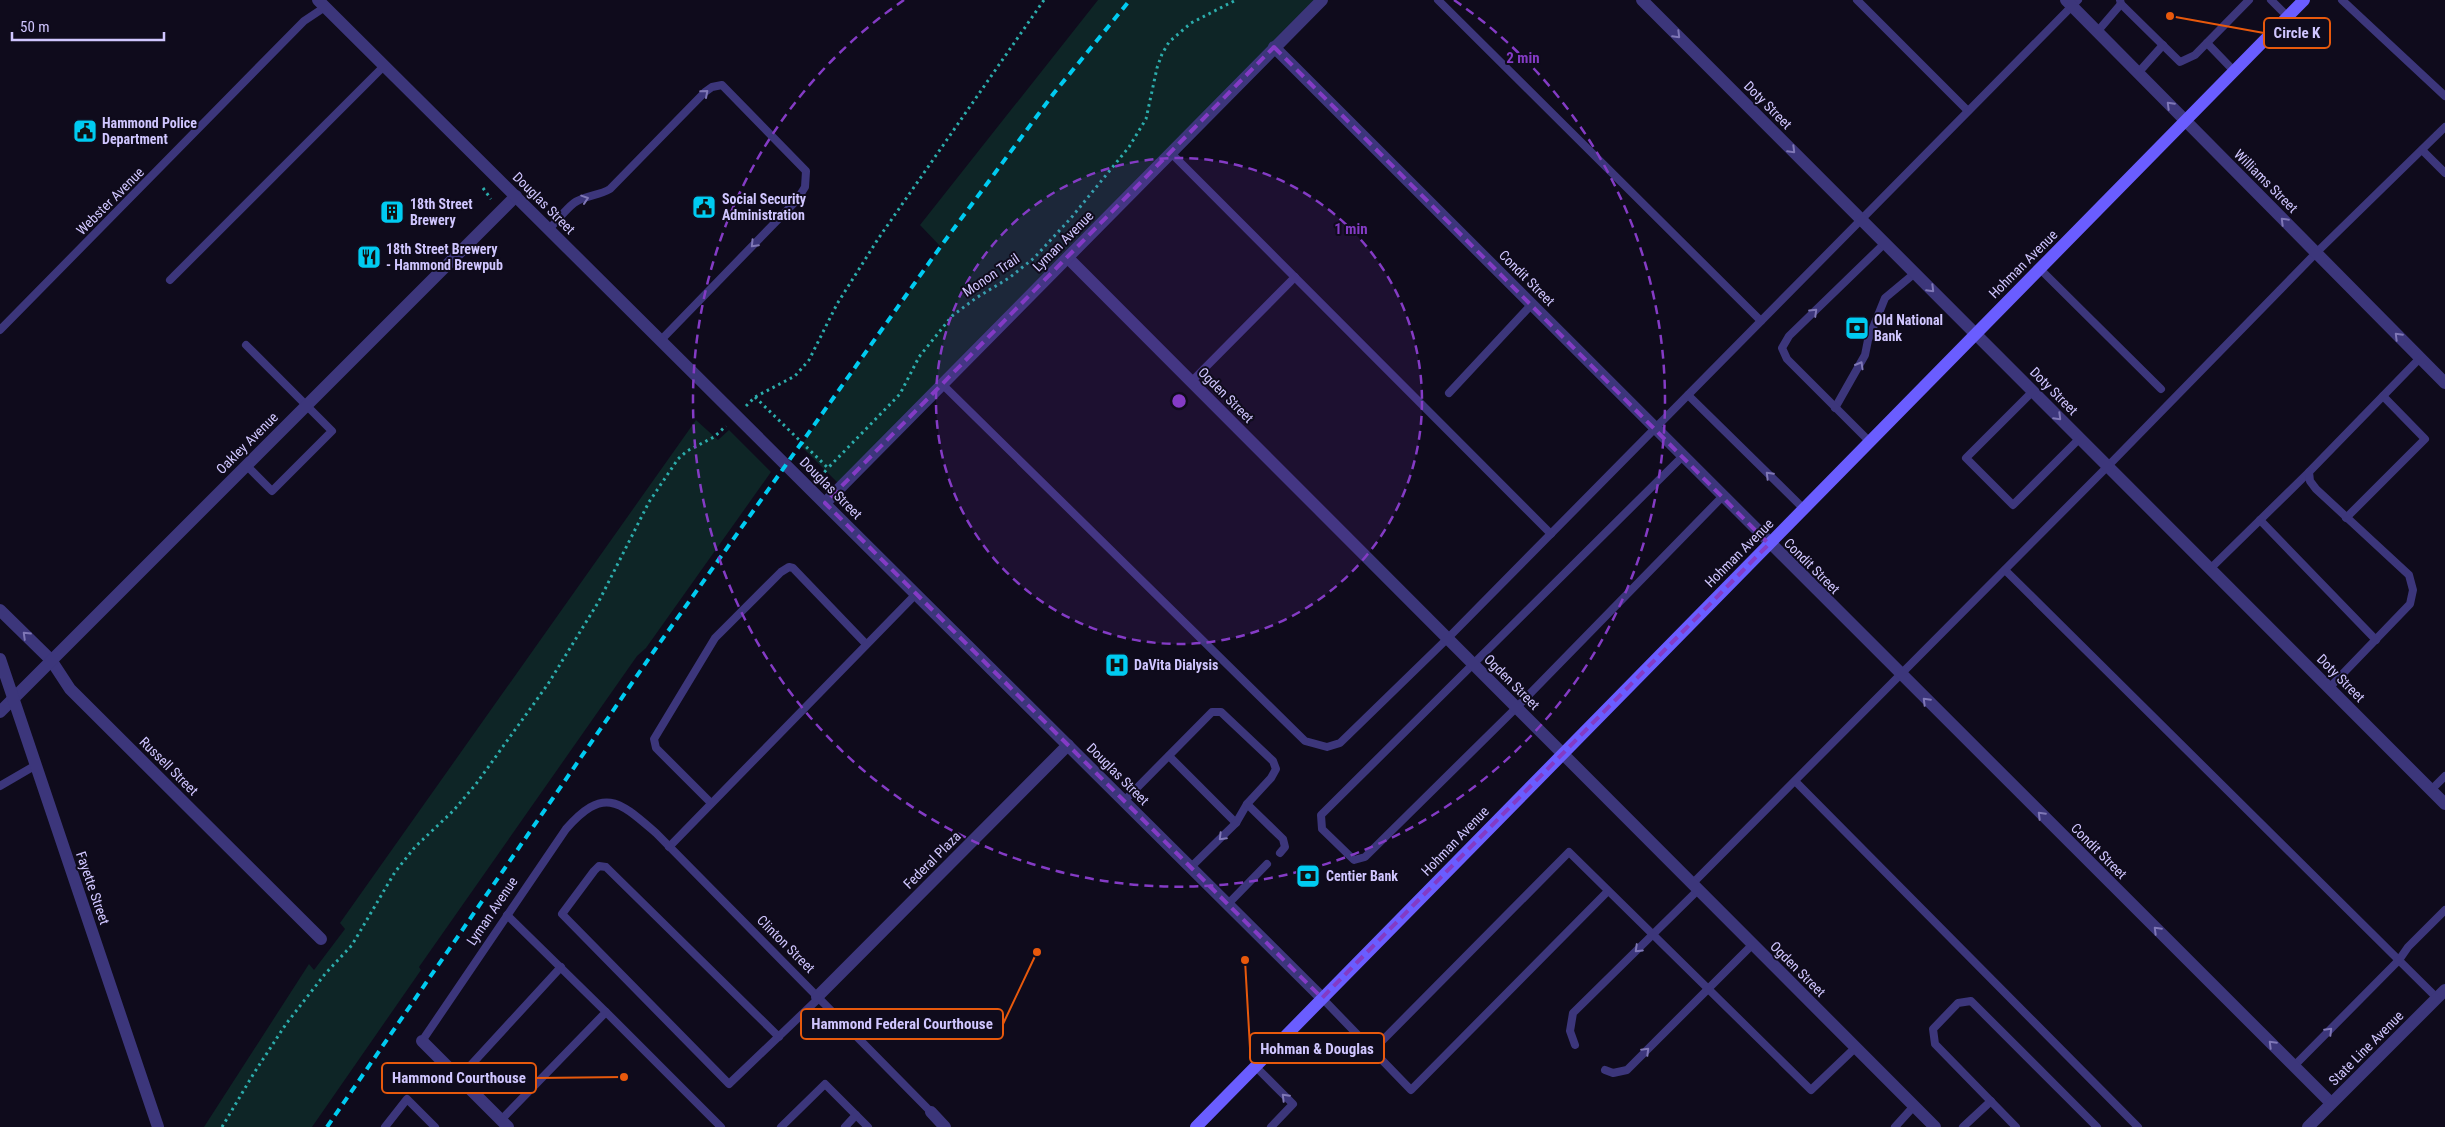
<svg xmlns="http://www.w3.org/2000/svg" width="2445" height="1127" font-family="'Roboto Condensed',sans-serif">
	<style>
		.green { fill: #0e2526 }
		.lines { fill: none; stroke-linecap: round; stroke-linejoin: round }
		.path { stroke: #2cadac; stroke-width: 3; stroke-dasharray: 2.5 4; stroke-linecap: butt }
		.service { stroke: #3c367b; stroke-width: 8 }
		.pedestrian { stroke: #3c367b; stroke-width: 12 }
		.minor { stroke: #3c367b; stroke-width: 12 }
		.tertiary { stroke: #3c367b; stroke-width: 12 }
		.secondary { stroke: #6a5dff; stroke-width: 12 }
		.rail { stroke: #00cbf1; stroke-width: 4; stroke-dasharray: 8 6; stroke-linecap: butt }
		.oneway { stroke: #7f77b6 }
		.marked { fill: none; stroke: #843bc5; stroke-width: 4; stroke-dasharray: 10 6; stroke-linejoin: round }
		.ring { fill: none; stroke: #843bc5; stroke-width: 2.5; stroke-dasharray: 9 6 }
		.labels { text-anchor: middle; stroke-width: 4; stroke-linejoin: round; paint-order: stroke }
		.street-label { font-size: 14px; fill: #d0c6ff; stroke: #0f0b1c }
		.poi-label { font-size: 14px; font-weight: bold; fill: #d0c6ff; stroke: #0f0b1c; text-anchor: start }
		.centre { fill: #843bc5; stroke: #0f0b1c; stroke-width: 2.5 }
		.ring-label { font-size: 15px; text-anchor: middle; font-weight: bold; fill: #843bc5; stroke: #0f0b1c; stroke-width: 4; stroke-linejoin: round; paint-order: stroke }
		.leader { fill: none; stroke: #e8590c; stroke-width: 2 }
		.callout-dot { fill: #e8590c; stroke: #0f0b1c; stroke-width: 2 }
		.callout { fill: #0f0b1c; stroke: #e8590c; stroke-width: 2 }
		.callout-label { font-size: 15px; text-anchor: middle; font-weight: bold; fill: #d0c6ff }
	</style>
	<rect width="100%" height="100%" fill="#0f0b1c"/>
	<!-- green -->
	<g class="green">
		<path d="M1098,0H1319L841,486L801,446L941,247L920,225Z"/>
		<path d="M696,420L718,440L729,430L771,472L646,648L637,656L419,967L421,970L312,1127H204L309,964L314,970L345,929L340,923Z"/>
	</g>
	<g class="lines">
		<!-- path -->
		<g class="path">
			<path d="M483,188L491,199"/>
			<path d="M755,397L828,468L900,394L919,357L952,316L976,298L1009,278L1034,258L1071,218L1129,147L1146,119L1157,68L1162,54L1169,42L1191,23L1236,0"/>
			<path d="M746,406L755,397L795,376L809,360L837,304L878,239L1044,0"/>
			<path d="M820,477L828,468"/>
			<path d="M222,1127L254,1073L286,1024L325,974L352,945L395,872L415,847L454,810L476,784L548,684L599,601L649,502L678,459L687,451L714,437L726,426"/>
		</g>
		<!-- service -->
		<g class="service">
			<path d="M1438,0L1761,321"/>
			<path d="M1857,0L1968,111"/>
			<path d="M2120,0L2121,4L2180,62L2195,55L2249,0"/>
			<path d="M2271,0L2288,17"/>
			<path d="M2342,0L2445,96"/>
			<path d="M2097,32L2121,4"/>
			<path d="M2207,43L2234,71"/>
			<path d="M2138,73L2163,45"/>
			<path d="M2422,150L2445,173"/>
			<path d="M1171,153L1551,534"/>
			<path d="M549,229C557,221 565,210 574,203C584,195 599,196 610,189L705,92L712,87L722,85L806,171L805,187L797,200L661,340"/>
			<path d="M2040,269L2161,389"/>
			<path d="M170,280L384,66"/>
			<path d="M0,330L304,21L325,7"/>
			<path d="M1191,382L1295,277"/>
			<path d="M942,384L1305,741L1327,747L1340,743L1448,638L2078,0"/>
			<path d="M2033,391L1966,458L2013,505L2080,438"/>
			<path d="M1449,393L1532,304"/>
			<path d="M1688,395L1804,509"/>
			<path d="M1835,408L1865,355L1868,340L1885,298L1915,273"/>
			<path d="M1870,442L1787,359L1782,348L1789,336L1885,243"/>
			<path d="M1683,456L1321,815L1322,829L1354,860L1365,857L1516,708L1723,496"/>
			<path d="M246,465L272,491L332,431L246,345"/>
			<path d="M2346,518L2425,439L2383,396"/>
			<path d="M2260,520L2376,640"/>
			<path d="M2210,569L2309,472"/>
			<path d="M2005,570L2437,998"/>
			<path d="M2329,688L2410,604L2413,590L2409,575L2316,489L2310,481L2309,472L2420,358"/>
			<path d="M1169,756L1236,823"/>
			<path d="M1795,781L2138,1127"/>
			<path d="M0,786L36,765"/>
			<path d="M2431,790L2445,776"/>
			<path d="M1124,801L1212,712H1221L1273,761L1276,769L1271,778L1247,804L1236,823L1191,867"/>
			<path d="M711,803L656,748L654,739L715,638L781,572L789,567L793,568L866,644"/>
			<path d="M1247,804L1283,839L1285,847L1280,853"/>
			<path d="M669,847L916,594"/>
			<path d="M1692,884L2108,466L2316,253L2445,127"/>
			<path d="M1228,904L1267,864"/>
			<path d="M1322,998L1411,1090L1608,891"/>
			<path d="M606,1012L721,1127"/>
			<path d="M779,1037L606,867L599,866L594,871L562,914L729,1084L819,998"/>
			<path d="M422,1041L566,829C604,786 619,801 656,833L931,1112"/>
			<path d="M1575,1045L1570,1031L1573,1013L1698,890"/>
			<path d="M1373,1050L1569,852L1811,1090L1855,1048"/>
			<path d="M1255,1066L1293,1104L1271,1127"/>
			<path d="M2294,1066L2399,960L2408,947L2445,910"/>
			<path d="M1605,1070L1613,1073L1627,1070L1752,945"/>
			<path d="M459,1078L561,967"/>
			<path d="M501,1120L606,1012L507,915"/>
			<path d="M385,1127L407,1099L435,1127"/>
			<path d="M781,1127L825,1084L868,1127"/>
			<path d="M845,1127L856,1115"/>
			<path d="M1895,1127L1914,1106"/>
			<path d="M1963,1127L1991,1101"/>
			<path d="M2016,1127L1935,1044L1933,1029L1958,1003L1971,1001L2097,1127"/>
		</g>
		<!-- pedestrian -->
		<path class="pedestrian" d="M817,997L1068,745"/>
		<!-- minor -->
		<g class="minor">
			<path d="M1642,0L2445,804"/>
			<path d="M2066,0L2445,383"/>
			<path d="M1274,47L2331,1103"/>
			<path d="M1068,258L1562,753"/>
			<path d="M825,503L1322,0"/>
			<path d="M0,610L51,660L70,689L321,939"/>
			<path d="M0,712L516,196"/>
			<path d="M422,1041L508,1127"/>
			<path d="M931,1112L945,1127"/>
		</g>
		<!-- tertiary -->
		<g class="tertiary">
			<path d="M318,0L1322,998"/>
			<path d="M0,659L158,1127"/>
			<path d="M1562,753L1935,1127"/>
			<path d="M2308,1127L2445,990"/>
		</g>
		<!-- secondary -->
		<path class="secondary" d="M1196,1127L2304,0"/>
		<!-- rail -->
		<path class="rail" d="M327,1127L654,651L941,246L1054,93L1130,0"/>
	</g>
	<!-- one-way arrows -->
	<defs><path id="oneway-chevron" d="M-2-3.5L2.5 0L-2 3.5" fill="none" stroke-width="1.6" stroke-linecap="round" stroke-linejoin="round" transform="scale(1.25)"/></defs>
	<g class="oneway">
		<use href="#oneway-chevron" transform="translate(1677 35) rotate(45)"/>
		<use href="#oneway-chevron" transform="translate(705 93) rotate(-41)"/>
		<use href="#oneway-chevron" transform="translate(2170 105) rotate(-135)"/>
		<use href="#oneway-chevron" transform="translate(1792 150) rotate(45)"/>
		<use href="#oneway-chevron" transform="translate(585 199) rotate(-18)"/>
		<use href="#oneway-chevron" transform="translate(2284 221) rotate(-135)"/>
		<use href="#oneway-chevron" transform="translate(754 244) rotate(134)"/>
		<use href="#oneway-chevron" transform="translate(1931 289) rotate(45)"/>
		<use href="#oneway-chevron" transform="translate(1814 312) rotate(-44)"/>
		<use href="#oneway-chevron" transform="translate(2398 336) rotate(-135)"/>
		<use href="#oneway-chevron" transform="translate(1860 365) rotate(-60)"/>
		<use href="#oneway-chevron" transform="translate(2058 417) rotate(45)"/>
		<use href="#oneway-chevron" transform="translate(1769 475) rotate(-135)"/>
		<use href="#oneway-chevron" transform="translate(26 635) rotate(-136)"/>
		<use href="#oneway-chevron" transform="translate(1926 701) rotate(-135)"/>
		<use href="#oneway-chevron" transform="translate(2041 815) rotate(-135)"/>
		<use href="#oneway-chevron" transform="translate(1222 837) rotate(135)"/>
		<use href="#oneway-chevron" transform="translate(2157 930) rotate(-135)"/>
		<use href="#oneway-chevron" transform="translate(1638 949) rotate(136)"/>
		<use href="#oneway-chevron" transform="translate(2329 1031) rotate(-45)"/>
		<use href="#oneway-chevron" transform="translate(2272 1044) rotate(-135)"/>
		<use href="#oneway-chevron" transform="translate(1646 1051) rotate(-45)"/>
		<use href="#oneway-chevron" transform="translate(1285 1097) rotate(-135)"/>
	</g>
	<!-- marked area -->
	<path class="marked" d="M1274,47L1769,544L1322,998L825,503Z"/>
	<!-- distance rings -->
	<circle cx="1179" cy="401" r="243" fill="#843bc5" fill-opacity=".12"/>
	<g class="ring">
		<circle cx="1179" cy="401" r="243"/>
		<path d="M1454 0A486 486 0 1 1 904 0"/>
	</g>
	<!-- icons -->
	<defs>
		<g id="civic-square" transform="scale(1.25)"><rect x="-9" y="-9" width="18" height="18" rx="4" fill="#00cbf1" stroke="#0f0b1c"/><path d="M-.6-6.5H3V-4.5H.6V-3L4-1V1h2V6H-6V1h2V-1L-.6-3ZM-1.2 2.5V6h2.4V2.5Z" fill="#111"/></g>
		<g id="building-square" transform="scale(1.25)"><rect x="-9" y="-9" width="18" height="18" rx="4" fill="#00cbf1" stroke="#0f0b1c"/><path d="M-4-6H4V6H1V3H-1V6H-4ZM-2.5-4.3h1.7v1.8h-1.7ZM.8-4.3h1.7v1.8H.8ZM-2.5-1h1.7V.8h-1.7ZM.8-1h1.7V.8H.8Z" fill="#111"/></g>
		<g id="restaurant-square" transform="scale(1.25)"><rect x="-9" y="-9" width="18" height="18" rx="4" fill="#00cbf1" stroke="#0f0b1c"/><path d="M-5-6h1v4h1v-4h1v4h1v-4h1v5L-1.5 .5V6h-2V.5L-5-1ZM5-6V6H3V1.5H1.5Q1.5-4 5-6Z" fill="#111"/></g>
		<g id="bank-square" transform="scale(1.25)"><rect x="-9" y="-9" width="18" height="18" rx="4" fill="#00cbf1" stroke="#0f0b1c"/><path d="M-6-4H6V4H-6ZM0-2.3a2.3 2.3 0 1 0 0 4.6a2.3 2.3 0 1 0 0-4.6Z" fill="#111"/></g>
		<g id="hospital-square" transform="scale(1.25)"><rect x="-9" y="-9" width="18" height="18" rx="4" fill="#00cbf1" stroke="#0f0b1c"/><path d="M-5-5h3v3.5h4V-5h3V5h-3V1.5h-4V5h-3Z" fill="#111"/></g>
	</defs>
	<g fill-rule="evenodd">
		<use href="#civic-square" x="85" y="131"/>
		<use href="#civic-square" x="704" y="207"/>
		<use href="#building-square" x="392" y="212"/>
		<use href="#restaurant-square" x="369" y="257"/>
		<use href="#bank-square" x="1857" y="328"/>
		<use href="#hospital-square" x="1117" y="665"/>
		<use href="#bank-square" x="1308" y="876"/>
	</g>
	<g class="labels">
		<!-- street labels -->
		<g class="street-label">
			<text transform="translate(1768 105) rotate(45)" y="5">Doty Street</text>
			<text transform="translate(2266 181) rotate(45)" y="5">Williams Street</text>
			<text transform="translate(110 201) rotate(-45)" y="5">Webster Avenue</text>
			<text transform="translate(544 203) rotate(45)" y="5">Douglas Street</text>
			<text transform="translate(1063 241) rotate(-45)" y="5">Lyman Avenue</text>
			<text transform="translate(2023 264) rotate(-45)" y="5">Hohman Avenue</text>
			<text transform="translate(991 275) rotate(-34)" y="5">Monon Trail</text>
			<text transform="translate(1527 278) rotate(45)" y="5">Condit Street</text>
			<text transform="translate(2054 391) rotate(45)" y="5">Doty Street</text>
			<text transform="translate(1226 395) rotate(45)" y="5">Ogden Street</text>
			<text transform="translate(247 443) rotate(-45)" y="5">Oakley Avenue</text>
			<text transform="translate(831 488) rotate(45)" y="5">Douglas Street</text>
			<text transform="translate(1739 553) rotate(-45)" y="5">Hohman Avenue</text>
			<text transform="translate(1812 566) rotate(45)" y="5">Condit Street</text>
			<text transform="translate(2341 678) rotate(45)" y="5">Doty Street</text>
			<text transform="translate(1512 682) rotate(45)" y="5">Ogden Street</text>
			<text transform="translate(169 766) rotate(45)" y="5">Russell Street</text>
			<text transform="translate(1118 774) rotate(45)" y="5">Douglas Street</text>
			<text transform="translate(1455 841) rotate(-46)" y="5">Hohman Avenue</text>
			<text transform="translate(2099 851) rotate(45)" y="5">Condit Street</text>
			<text transform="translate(932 860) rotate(-45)" y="5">Federal Plaza</text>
			<text transform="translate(93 888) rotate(71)" y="5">Fayette Street</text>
			<text transform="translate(492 911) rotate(-56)" y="5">Lyman Avenue</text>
			<text transform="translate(786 944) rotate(45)" y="5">Clinton Street</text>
			<text transform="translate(1798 969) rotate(45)" y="5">Ogden Street</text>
			<text transform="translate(2366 1048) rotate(-45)" y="5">State Line Avenue</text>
		</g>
		<!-- poi labels -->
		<g class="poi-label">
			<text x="102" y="128">Hammond Police<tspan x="102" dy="16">Department</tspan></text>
			<text x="722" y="204">Social Security<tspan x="722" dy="16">Administration</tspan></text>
			<text x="410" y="209">18th Street<tspan x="410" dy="16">Brewery</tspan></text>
			<text x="386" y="254">18th Street Brewery<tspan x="386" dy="16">- Hammond Brewpub</tspan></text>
			<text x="1874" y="325">Old National<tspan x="1874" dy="16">Bank</tspan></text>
			<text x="1134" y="670">DaVita Dialysis</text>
			<text x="1326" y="881">Centier Bank</text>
		</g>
	</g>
	<circle cx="1179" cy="401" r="8" class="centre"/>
	<g class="ring-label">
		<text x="1523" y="63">2 min</text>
		<text x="1351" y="234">1 min</text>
	</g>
	<!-- callouts -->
	<path class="leader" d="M2170 16L2264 33M1037 952L1003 1024M1245 960L1250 1048M624 1077L536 1078"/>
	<g class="callout-dot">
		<circle cx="2170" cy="16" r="5"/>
		<circle cx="1037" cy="952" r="5"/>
		<circle cx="1245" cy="960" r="5"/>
		<circle cx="624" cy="1077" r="5"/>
	</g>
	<g class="callout">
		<rect x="2264" y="18" width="66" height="30" rx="5"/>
		<rect x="801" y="1009" width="202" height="30" rx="5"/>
		<rect x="1250" y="1033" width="134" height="30" rx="5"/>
		<rect x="382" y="1063" width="154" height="30" rx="5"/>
	</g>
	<g class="callout-label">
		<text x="2297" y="38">Circle K</text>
		<text x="902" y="1029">Hammond Federal Courthouse</text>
		<text x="1317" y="1054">Hohman &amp; Douglas</text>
		<text x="459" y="1083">Hammond Courthouse</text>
	</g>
	<!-- scale -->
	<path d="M12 32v8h152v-8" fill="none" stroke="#d0c6ff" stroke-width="2.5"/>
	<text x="20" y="32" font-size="15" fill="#d0c6ff" stroke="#0f0b1c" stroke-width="4" paint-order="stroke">50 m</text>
</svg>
